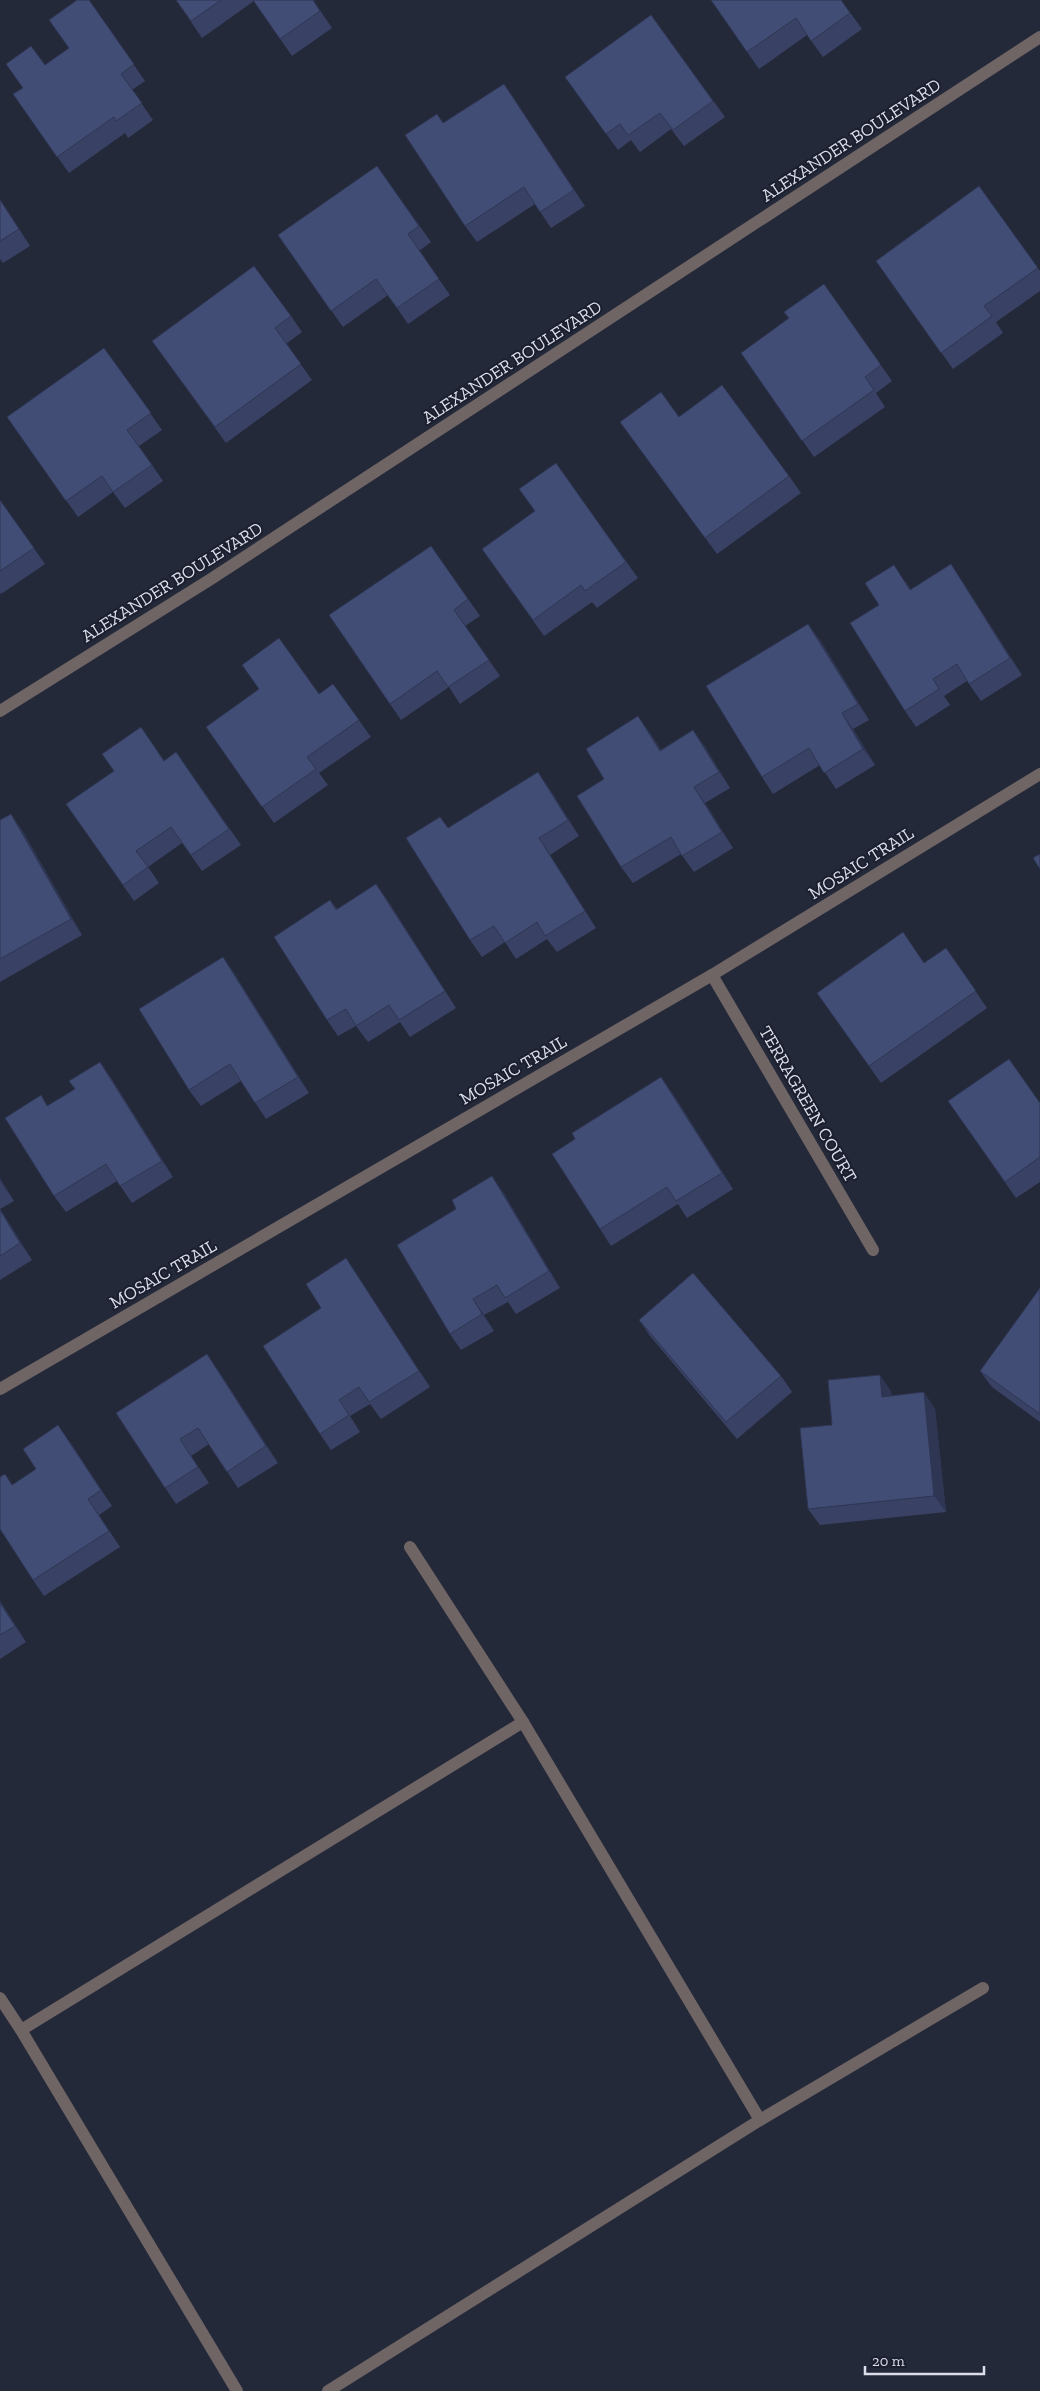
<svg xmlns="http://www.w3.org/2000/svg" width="1040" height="2391" font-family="'Zilla Slab',serif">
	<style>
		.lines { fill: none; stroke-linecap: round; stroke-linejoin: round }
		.service { stroke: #706565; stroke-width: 12 }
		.minor { stroke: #706565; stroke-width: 12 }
		.wall { fill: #394265 }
		.shaded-wall { fill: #2e3653 }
		.building { fill: #424d76; stroke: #2e3653 }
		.labels { text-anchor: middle; stroke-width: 4; stroke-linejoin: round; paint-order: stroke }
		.street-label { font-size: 18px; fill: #dcdfea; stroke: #1b1f2f }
	</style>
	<rect width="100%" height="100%" fill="#242939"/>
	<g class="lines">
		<!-- service -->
		<path class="service" d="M410,1547L523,1722"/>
		<!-- minor -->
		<g class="minor">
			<path d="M0,711L211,579L1040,37"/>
			<path d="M712,975L873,1250"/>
			<path d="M0,1389L712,975L1040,774"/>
			<path d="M0,1998L21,2030"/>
			<path d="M760,2120L983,1988"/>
			<path d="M237,2391L21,2030L523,1722L760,2120L328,2391"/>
		</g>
	</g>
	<!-- wall -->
	<g class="wall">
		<path d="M89,0L145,81L132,90L153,120L128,138L125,133L69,173L13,94L23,88L45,65L69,48Z"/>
		<path d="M176,0H313L332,28L292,56L254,1L202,38Z"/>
		<path d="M711,0H841L862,29L823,57L807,35L759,69Z"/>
		<path d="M651,15L725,117L684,146L671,129L640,152L631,140L618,150L565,77Z"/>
		<path d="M504,84L585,206L551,228L535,204L477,242L465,226L444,123Z"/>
		<path d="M377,166L431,242L419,251L450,295L408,324L388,295L343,327L278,235Z"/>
		<path d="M979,186L1040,271V291L996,322L1003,333L953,369L876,261Z"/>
		<path d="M0,199L30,246L3,263L0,259Z"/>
		<path d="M824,284L892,381L876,393L885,407L814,457L741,353L789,319L784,312Z"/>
		<path d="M291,316L302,332L286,344L312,380L226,443L152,341Z"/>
		<path d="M104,348L162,430L139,446L163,481L125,508L113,492L78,517L7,417Z"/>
		<path d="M679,417L789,476L801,493L717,554L620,422Z"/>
		<path d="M556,463L638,578L597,608L592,602L544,636L482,549L535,511Z"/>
		<path d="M0,500L45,564L1,594L0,592Z"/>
		<path d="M431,546L480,616L465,626L500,676L460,704L449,687L401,720L329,615Z"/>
		<path d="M905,581L911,590L962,581L1022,675L981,701L967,681L944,696L950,705L916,727L905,711L879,605Z"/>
		<path d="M820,640L869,720L853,729L875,765L836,789L820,765L773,794L762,777Z"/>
		<path d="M333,684L371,737L319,773L328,785L274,823L206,727L319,694Z"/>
		<path d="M693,730L705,747L730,788L705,803L733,848L694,872L681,854L633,883L621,867L604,779L650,733L661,750Z"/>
		<path d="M176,752L241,845L202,871L182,843L148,867L159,883L134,901L66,804L164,761Z"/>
		<path d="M549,788L579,836L550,855L596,928L557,952L547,939L516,959L505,942L482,957L470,940L448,828Z"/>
		<path d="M0,820L22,830L82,935L0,982Z"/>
		<path d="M376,884L388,901L456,1008L410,1037L400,1022L368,1042L356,1026L338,1036L327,1020L330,900L337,909Z"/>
		<path d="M946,948L987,1008L881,1083L817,993L924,963Z"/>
		<path d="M223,957L234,973L309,1093L266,1119L241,1081L201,1106L189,1090Z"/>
		<path d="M111,1078L173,1177L132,1203L117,1181L66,1212L54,1196L41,1095L48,1106Z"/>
		<path d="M673,1094L733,1189L687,1218L678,1204L611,1246L600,1229L575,1139Z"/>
		<path d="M948,1101L1040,1102V1182L1016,1198Z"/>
		<path d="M0,1178L14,1201L0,1209L32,1260L0,1280Z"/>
		<path d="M503,1192L560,1288L516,1314L508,1302L484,1315L494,1331L461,1350L450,1334Z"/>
		<path d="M346,1258L357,1275L430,1387L381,1419L370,1404L350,1416L360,1432L331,1450L320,1434L321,1308Z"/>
		<path d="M1040,1288V1422L992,1387L980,1371Z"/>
		<path d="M639,1320L781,1376L792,1392L737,1439L650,1336Z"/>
		<path d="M218,1370L278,1463L238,1488L209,1444L191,1456L209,1483L176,1504L116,1413Z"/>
		<path d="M891,1391V1396L935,1409L946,1512L820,1525L808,1509L832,1425Z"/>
		<path d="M70,1442L112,1506L99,1515L120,1547L44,1596L33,1580L13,1485L36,1469Z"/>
		<path d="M0,1601L26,1642L0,1659Z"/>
	</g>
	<!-- shaded-wall -->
	<g class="shaded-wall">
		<path d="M504,84L515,100L585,206L574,190Z"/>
		<path d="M0,199L30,246L0,200Z"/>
		<path d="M951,564L962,581L1022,675L1010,658Z"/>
		<path d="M808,624L820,640L869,720L858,704Z"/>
		<path d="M842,713L853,729L875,765L863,749Z"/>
		<path d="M638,716L650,733L671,767L660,751Z"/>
		<path d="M693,730L705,747L730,788L719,772Z"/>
		<path d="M538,772L549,788L579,836L568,820Z"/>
		<path d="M694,787L705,803L733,848L722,832Z"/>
		<path d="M11,814L22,830L82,935L71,919Z"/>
		<path d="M539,838L550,855L596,928L585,911Z"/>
		<path d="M376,884L388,901L456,1008L445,991Z"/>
		<path d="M223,957L234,973L309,1093L298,1077Z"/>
		<path d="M100,1062L111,1078L173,1177L162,1161Z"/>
		<path d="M661,1077L673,1094L733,1189L722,1173Z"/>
		<path d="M492,1176L503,1192L560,1288L549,1271Z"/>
		<path d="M0,1178L14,1201L0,1181Z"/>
		<path d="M0,1208L32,1260L20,1243L0,1210Z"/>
		<path d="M346,1258L357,1275L430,1387L419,1371Z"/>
		<path d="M473,1299L484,1315L494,1331L482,1314Z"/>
		<path d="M207,1354L218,1370L278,1463L266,1446Z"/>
		<path d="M880,1375L891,1391L893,1413L882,1397Z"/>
		<path d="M924,1392L935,1409L946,1512L934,1496Z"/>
		<path d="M58,1425L70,1442L112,1506L101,1490Z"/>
		<path d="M88,1499L99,1515L120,1547L109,1531Z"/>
		<path d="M0,1601L26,1642L15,1626L0,1603Z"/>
	</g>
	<!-- building -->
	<g class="building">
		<path d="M77,0H89L134,64L121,74L142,103L116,121L114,117L57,157L13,94L23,88L6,64L31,46L45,65L69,48L49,20Z"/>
		<path d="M176,0H221L191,21Z"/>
		<path d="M253,0H313L320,11L280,39Z"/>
		<path d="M711,0H841L850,13L811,41L796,18L747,52Z"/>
		<path d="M651,15L713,101L673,130L660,113L628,135L620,124L606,134L565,77Z"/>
		<path d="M504,84L574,190L540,212L524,187L465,226L405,135L437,114L443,123Z"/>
		<path d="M377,166L419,226L408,234L439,279L397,308L376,279L331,311L278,235Z"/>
		<path d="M979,186L1038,268L984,306L992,316L941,353L876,261Z"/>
		<path d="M0,200L19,229L0,241Z"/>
		<path d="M254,266L291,316L275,328L301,364L215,427L152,341Z"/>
		<path d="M824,284L881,365L865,377L874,390L802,441L741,353L789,318L784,312Z"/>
		<path d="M104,348L151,413L127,430L152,465L113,492L102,476L66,501L7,417Z"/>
		<path d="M722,385L789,476L705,538L620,422L661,392L679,417Z"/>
		<path d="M556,463L626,562L585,591L581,585L533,620L482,549L535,511L519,489Z"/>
		<path d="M0,500L34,548L0,571Z"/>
		<path d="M431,546L468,599L454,610L489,660L448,687L437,671L390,704L329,615Z"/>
		<path d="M951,564L1010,658L969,684L957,664L933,679L939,689L905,711L850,623L879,605L865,583L894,565L910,590Z"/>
		<path d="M808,624L858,704L842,713L863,749L824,773L809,748L762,777L706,686Z"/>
		<path d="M279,638L319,694L333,684L359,720L307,757L316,769L262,807L206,727L259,689L242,665Z"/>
		<path d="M638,716L660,751L693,730L719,772L694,787L722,832L682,856L671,837L621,867L577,796L604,779L586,749Z"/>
		<path d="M141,727L164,761L176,752L229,829L191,855L171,827L136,851L148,867L123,885L66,804L114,771L102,754Z"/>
		<path d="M538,772L568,820L539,838L585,911L545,936L537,922L505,943L494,926L470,940L406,838L440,817L448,828Z"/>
		<path d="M11,814L71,919L0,959V820Z"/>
		<path d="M1040,854V869L1033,858Z"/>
		<path d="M376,884L445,991L399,1020L389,1005L356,1026L346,1009L327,1020L274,937L330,900L336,910Z"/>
		<path d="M903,932L924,963L946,948L976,991L869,1066L817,993Z"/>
		<path d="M223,957L298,1077L255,1103L230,1064L189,1090L139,1009Z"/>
		<path d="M1009,1059L1040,1103V1157L1005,1182L948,1101Z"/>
		<path d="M100,1062L162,1161L120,1186L106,1164L54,1196L5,1118L41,1095L47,1106L75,1089L69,1081Z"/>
		<path d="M661,1077L722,1173L676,1201L667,1187L600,1229L552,1154L575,1139L572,1133Z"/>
		<path d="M492,1176L549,1271L505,1298L497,1285L473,1299L482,1314L450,1334L397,1245L456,1209L452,1200Z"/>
		<path d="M0,1210L20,1243L0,1256Z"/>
		<path d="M346,1258L419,1371L369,1402L359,1387L339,1400L349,1415L320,1434L263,1346L321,1308L306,1284Z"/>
		<path d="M693,1273L781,1376L726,1422L639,1320Z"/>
		<path d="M1040,1288V1414L980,1371Z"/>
		<path d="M207,1354L266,1446L227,1472L198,1428L180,1439L198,1467L165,1488L116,1413Z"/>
		<path d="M880,1375L882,1397L924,1392L934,1496L808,1509L800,1428L832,1425L828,1380Z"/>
		<path d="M58,1425L101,1490L88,1499L109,1531L33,1580L0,1529V1477L5,1474L12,1485L36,1469L23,1449Z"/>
		<path d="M0,1603L15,1626L0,1635Z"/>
	</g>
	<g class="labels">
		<!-- street labels -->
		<g class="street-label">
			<text transform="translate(851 140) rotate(-33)" y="6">ALEXANDER BOULEVARD</text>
			<text transform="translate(512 362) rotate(-33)" y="6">ALEXANDER BOULEVARD</text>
			<text transform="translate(172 582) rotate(-32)" y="6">ALEXANDER BOULEVARD</text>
			<text transform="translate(861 863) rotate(-32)" y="6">MOSAIC TRAIL</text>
			<text transform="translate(513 1070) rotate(-30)" y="6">MOSAIC TRAIL</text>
			<text transform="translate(808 1104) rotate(60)" y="6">TERRAGREEN COURT</text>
			<text transform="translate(163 1274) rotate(-30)" y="6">MOSAIC TRAIL</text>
		</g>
	</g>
	<!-- scale -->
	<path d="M865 2366v8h119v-8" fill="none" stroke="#dcdfea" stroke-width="2.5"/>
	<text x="872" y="2366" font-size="15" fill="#dcdfea" stroke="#1b1f2f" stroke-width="4" paint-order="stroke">20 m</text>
</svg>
